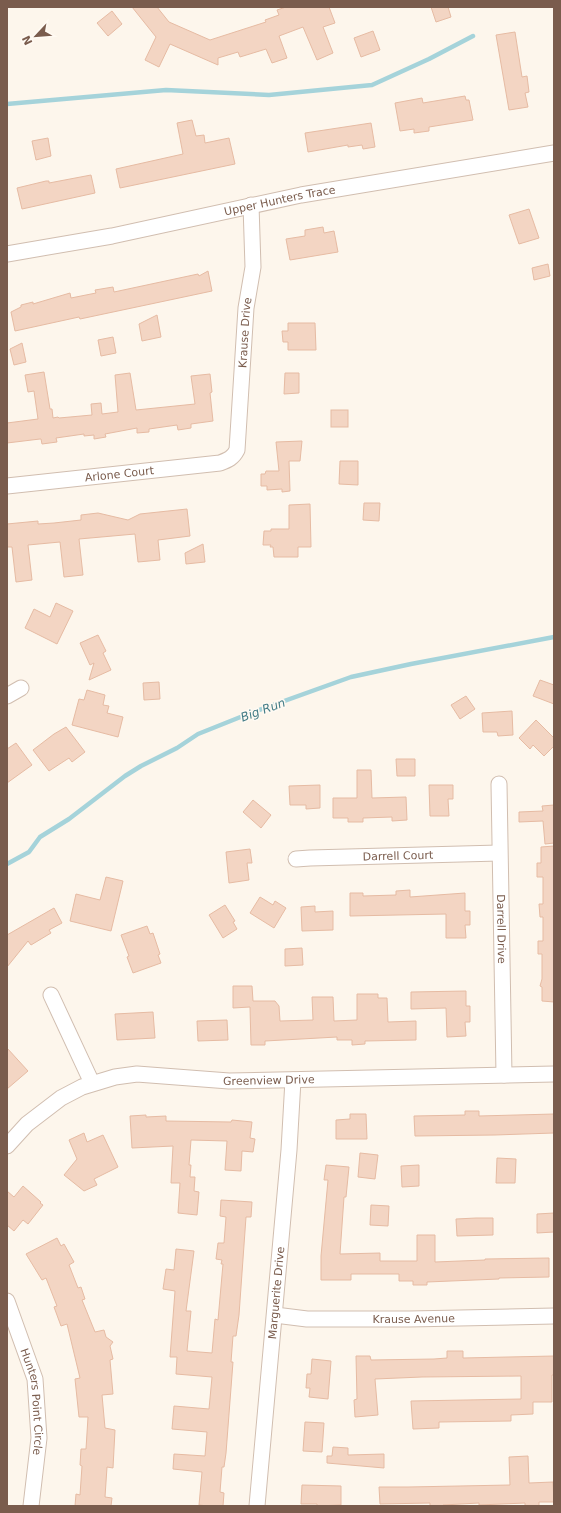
<svg xmlns="http://www.w3.org/2000/svg" width="561" height="1513" font-family="'DejaVu Sans',sans-serif">
	<style>
		.lines { fill: none; stroke-linecap: round; stroke-linejoin: round }
		.stream { stroke: #a5d3da; stroke-width: 4.5 }
		.building { fill: #f3d5c3; stroke: #e6bba3 }
		.minor-casing { stroke: #d1beb0; stroke-width: 17 }
		.minor { stroke: #fff; stroke-width: 15 }
		.labels { text-anchor: middle; stroke-width: 3; stroke-linejoin: round; paint-order: stroke }
		.street-label { font-size: 11px; fill: #7a5c4d; stroke: #fffaf3 }
		.water-label { font-size: 12px; font-style: italic; fill: #437c86; stroke: #fffaf3 }
	</style>
	<rect width="100%" height="100%" fill="#fdf6ec"/>
	<g class="lines">
		<!-- stream -->
		<g class="stream">
			<path d="M7,104L166,90L269,95L372,85L429,59L473,36"/>
			<path d="M7,864L29,852L40,837L69,819L125,776L141,766L177,748L198,734L248,714L351,677L411,664L554,637"/>
		</g>
	</g>
	<!-- building -->
	<g class="building">
		<path d="M132,7H157L169,22L210,40L266,22L265,20L279,15L277,10L286,7H329L335,23L323,27L333,53L317,60L303,27L279,36L287,58L272,63L266,49L240,57L238,52L218,58V65L170,44L159,67L145,60L156,37Z"/>
		<path d="M431,7H448L451,17L436,22Z"/>
		<path d="M112,11L122,24L108,36L97,23Z"/>
		<path d="M373,31L380,50L361,57L354,38Z"/>
		<path d="M515,32L522,77L527,76L529,92L525,93L528,107L509,110L496,35Z"/>
		<path d="M465,96L466,100H469L473,120L429,127V131L414,133V129L400,131L395,103L422,98L423,103Z"/>
		<path d="M192,120L196,136L204,135L205,143L229,138L235,164L120,188L116,169L183,154L177,123Z"/>
		<path d="M371,123L375,147L363,149L362,145L348,147V145L308,152L305,133Z"/>
		<path d="M48,138L51,156L36,160L32,141Z"/>
		<path d="M91,175L95,193L22,209L17,188L46,181H49V183Z"/>
		<path d="M529,209L539,238L519,244L509,215Z"/>
		<path d="M323,227L324,233L334,231L338,252L290,260L286,239L305,236V230Z"/>
		<path d="M548,264L550,276L534,280L532,268Z"/>
		<path d="M208,271L212,291L80,319L79,317L15,331L11,312L21,307V305L33,302V304L70,293L71,298L96,293L95,290L113,287L114,292L198,274L199,276Z"/>
		<path d="M157,315L161,337L142,341L139,324Z"/>
		<path d="M288,323H315L316,350H288V342H283L282,331H288Z"/>
		<path d="M113,337L116,353L101,356L98,340Z"/>
		<path d="M22,343L26,362L14,365L10,349Z"/>
		<path d="M44,372L50,409H52L53,418L58,417L59,418L92,415L91,404L101,403L102,414L118,412L115,375L130,373L136,410L195,404L191,376L210,374L212,392L210,393L213,421L191,424V428L178,430L177,425L149,429V432L137,433V428L105,434L106,437L94,439V435L84,436V434L56,438L57,442L42,444L41,439H40L7,443V423L38,419L34,391L28,392L25,375Z"/>
		<path d="M285,373H299V393L284,394Z"/>
		<rect x="331" y="410" width="17" height="17"/>
		<path d="M302,441L300,461H289L290,491L282,492V489L267,490V486H261V474H265L266,471H279L276,442Z"/>
		<path d="M340,461H358V485L339,484Z"/>
		<path d="M364,503H380L379,521L363,520Z"/>
		<path d="M310,504L311,547H298V557H274L273,547H270L271,545H263L264,531H271V529H289V505Z"/>
		<path d="M187,509L190,536L158,540L160,560L138,562L135,534L79,539L83,575L64,577L60,542L28,545L32,580L16,582L12,547H7V524L38,521V524L54,523L81,520V515L98,513L128,520L140,514Z"/>
		<path d="M203,544L205,562L186,564L185,553Z"/>
		<path d="M56,603L73,611L57,644L25,628L34,609L50,617Z"/>
		<path d="M98,635L106,651L103,653L111,670L89,680L94,663L90,665L80,643Z"/>
		<path d="M540,680L554,685V704L533,696Z"/>
		<path d="M159,682L160,699L144,700L143,683Z"/>
		<path d="M87,690L105,695L103,705L109,706L107,713L123,717L118,737L72,725L79,699L84,700Z"/>
		<path d="M466,696L475,709L460,719L451,705Z"/>
		<path d="M512,711L513,735L498,736L497,732H483L482,713Z"/>
		<path d="M536,720L554,738V746L544,756L533,745L530,749L519,738Z"/>
		<path d="M66,727L85,752L72,762L69,758L49,771L33,750L54,734Z"/>
		<path d="M16,743L32,765L7,783V749Z"/>
		<path d="M396,759H415V776H397Z"/>
		<path d="M357,770H371L372,798L406,797L407,820L392,821V817L363,818V822H348V818H333V798H357Z"/>
		<path d="M320,785V808L306,809V805H290L289,786Z"/>
		<path d="M429,785H453V799H448L449,816H430Z"/>
		<path d="M253,800L271,815L261,828L243,812Z"/>
		<path d="M554,805V843L545,844L543,821L519,822V812L543,811L542,806Z"/>
		<path d="M554,846V1002L542,1001V987L540,986L542,979V954H538V941H543V917H540L539,904H543V877H537V863H541V847Z"/>
		<path d="M250,849L252,863H247L249,880L229,883L226,852Z"/>
		<path d="M106,877L123,881L111,931L70,921L76,894L100,900Z"/>
		<path d="M410,890V897L465,893V911H470V925H465L466,938H446V914L350,916V893H363V896L396,895V891Z"/>
		<path d="M260,897L273,905L275,901L286,908L274,928L250,913Z"/>
		<path d="M225,905L235,921L233,922L237,929L223,938L209,915Z"/>
		<path d="M315,906V912L333,911V930L302,931L301,907Z"/>
		<path d="M54,908L62,923L49,930L51,933L31,945L28,941L7,967V935Z"/>
		<path d="M147,926L150,934L153,933L160,954L158,955L161,963L133,973L127,957L129,956L121,935Z"/>
		<path d="M302,948L303,965L285,966V949Z"/>
		<path d="M233,986H252L253,1001H275L279,1006L280,1021L313,1020L312,997H333L334,1021L357,1020V994H378V998H387L388,1022L416,1021V1040L365,1041V1044L352,1045V1040H337V1037L265,1041V1045H251L250,1007L233,1008Z"/>
		<path d="M466,991V1006H470V1022H465L466,1036L447,1037L446,1008L411,1009V992Z"/>
		<path d="M153,1012L155,1038L117,1040L115,1014Z"/>
		<path d="M227,1020L228,1040L198,1041L197,1021Z"/>
		<path d="M7,1048L28,1071L7,1089Z"/>
		<path d="M465,1111H479V1116L554,1114V1133L495,1135L415,1136L414,1116L465,1115Z"/>
		<path d="M350,1114H366L367,1139H336V1120L350,1119Z"/>
		<path d="M146,1115V1117L166,1116V1121L231,1122L232,1120L252,1122L250,1138L255,1139L253,1152L242,1151L241,1171L225,1170L227,1141L191,1140L189,1165H191L190,1177H195L194,1191L199,1192L197,1215L178,1213L180,1183H171L173,1146L132,1148L130,1116Z"/>
		<path d="M84,1133L87,1142L103,1135L118,1167L94,1179L97,1185L84,1191L64,1175L77,1159L69,1140Z"/>
		<path d="M360,1153L378,1155L375,1179L358,1177Z"/>
		<path d="M497,1158L516,1159L515,1183H496Z"/>
		<path d="M326,1165L349,1167L346,1197H344L340,1254L380,1253V1261H417V1235H435V1262L485,1260V1259L549,1258V1277L499,1278V1279L427,1282V1285H413V1281H399V1274H351V1280H321V1256L328,1180H324Z"/>
		<path d="M419,1165V1186L402,1187L401,1166Z"/>
		<path d="M23,1186L41,1202L40,1203L43,1205L28,1224L23,1220L14,1231L7,1225V1191L14,1197Z"/>
		<path d="M221,1200L252,1202L251,1217H246L239,1315L236,1336H233L231,1362H233L226,1453L224,1467H222L220,1492L224,1493L223,1506H208L199,1505L202,1472L173,1469L174,1454L205,1456L207,1432L172,1429L174,1406L209,1409L212,1377L176,1374L177,1357H170L175,1291L163,1289L166,1269L174,1270L176,1249L194,1251L186,1311H191L187,1351L212,1353L215,1319L218,1320L223,1264H221L222,1260L216,1259L218,1243H224L226,1217L220,1216Z"/>
		<path d="M371,1205L389,1206L388,1226L370,1225Z"/>
		<path d="M554,1213V1232L537,1233V1214Z"/>
		<path d="M476,1218H493V1235L457,1236L456,1219Z"/>
		<path d="M57,1238L61,1246L64,1244L74,1262L69,1265L78,1288L81,1287L85,1299L82,1300L95,1332L104,1330L106,1337L113,1342L110,1346L113,1359L110,1360L113,1394L102,1395L105,1428L115,1430L113,1468L107,1467L105,1497L112,1498L111,1506H75L76,1494L80,1495L82,1466L80,1465L81,1449H86L88,1417H79L75,1379L80,1378L67,1324L61,1326L54,1307L57,1306L46,1278L42,1280L26,1254Z"/>
		<path d="M447,1351H463V1358L554,1356V1375H552V1402H533V1414L511,1415V1421L439,1422V1428L413,1429L411,1401L521,1399V1376L422,1377L375,1379L378,1415L355,1417L354,1400L357,1399L356,1356H370L371,1360L434,1359L447,1358Z"/>
		<path d="M312,1359L331,1361L328,1399L309,1397L310,1388H306L307,1374H311Z"/>
		<path d="M305,1422L324,1423L322,1452L303,1451Z"/>
		<path d="M333,1447L348,1448V1455L384,1454V1468L327,1463V1456H332Z"/>
		<path d="M528,1456L529,1483L553,1482L554,1502H539V1506H525V1503L479,1505V1503L443,1505V1506H430V1503L380,1504L379,1487H408L510,1485L509,1457Z"/>
		<path d="M302,1485L341,1486V1505L317,1506V1504H301Z"/>
	</g>
	<g class="lines">
		<!-- minor casing -->
		<g class="minor-casing">
			<g id="minor">
				<path id="s1" d="M7,254L112,236L301,195L554,153"/>
				<path id="s2" d="M7,486L220,463C228,460 233,458 237,450L246,308L253,267L251,205"/>
				<path d="M7,696L21,688"/>
				<path id="s3" d="M499,784L504,1075"/>
				<path id="s4" d="M296,859L310,858L499,853"/>
				<path d="M51,995L92,1083"/>
				<path id="s5" d="M7,1146L27,1124L61,1098L82,1087L115,1077L137,1074L229,1081L554,1074"/>
				<path id="s6" d="M7,1301L35,1379L39,1438L31,1506"/>
				<path id="s7" d="M275,1315L307,1319H409L554,1316"/>
				<path id="s8" d="M257,1506L289,1150L293,1080"/>
			</g>
		</g>
		<!-- minor -->
		<use href="#minor" class="minor"/>
	</g>
	<g class="labels">
		<!-- street labels -->
		<g class="street-label">
			<text dy="4" stroke="none"><textPath href="#s1" startOffset="278">Upper Hunters Trace</textPath></text>
			<text dy="4" stroke="none"><textPath href="#s2" startOffset="354">Krause Drive</textPath></text>
			<text dy="4" stroke="none"><textPath href="#s2" startOffset="113">Arlone Court</textPath></text>
			<text dy="4" stroke="none"><textPath href="#s4" startOffset="102">Darrell Court</textPath></text>
			<text dy="4" stroke="none"><textPath href="#s3" startOffset="145">Darrell Drive</textPath></text>
			<text dy="4" stroke="none"><textPath href="#s5" startOffset="285">Greenview Drive</textPath></text>
			<text dy="4" stroke="none"><textPath href="#s8" startOffset="214">Marguerite Drive</textPath></text>
			<text dy="4" stroke="none"><textPath href="#s7" startOffset="139">Krause Avenue</textPath></text>
			<text dy="4" stroke="none"><textPath href="#s6" startOffset="105">Hunters Point Circle</textPath></text>
		</g>
		<!-- water labels -->
		<g class="water-label">
			<text transform="translate(263 710) rotate(-20)" y="4">Big Run</text>
		</g>
	</g>
	<!-- border -->
	<rect width="561" height="1513" fill="none" stroke="#7a5c4d" stroke-width="16"/>
	<!-- north arrow -->
	<g transform="translate(36 36) rotate(244)" stroke="#fffaf3" stroke-width="3" paint-order="stroke">
	<path d="M0-3L7 15L0 10L-7 15Z" fill="#7a5c4d"/>
	<text y="-6" font-size="11" font-weight="bold" text-anchor="middle" fill="#7a5c4d">N</text>
	</g>
</svg>
